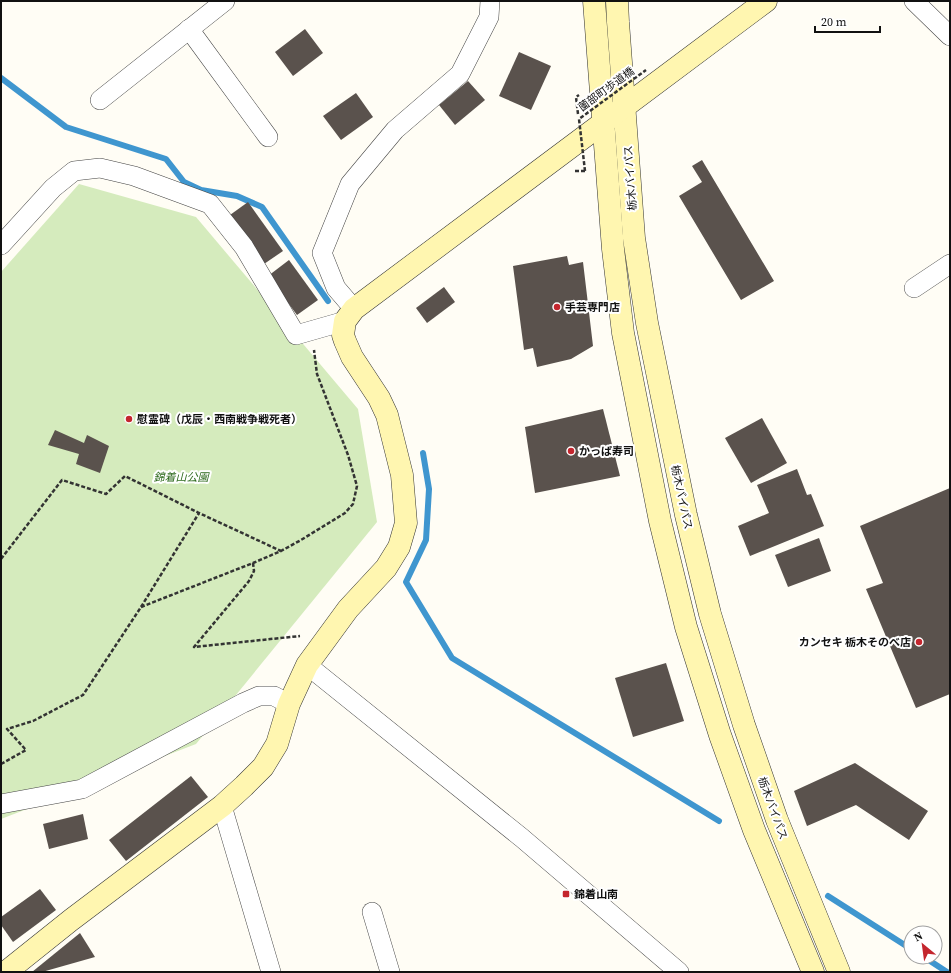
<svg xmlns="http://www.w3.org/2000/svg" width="951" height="973" font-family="'Source Serif 4','Noto Sans JP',serif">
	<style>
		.green { fill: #d5ebbd }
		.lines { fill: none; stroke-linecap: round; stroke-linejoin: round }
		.stream { stroke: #3f96cf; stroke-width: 6 }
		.building { fill: #5a524d }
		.street-casing { stroke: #444; stroke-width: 20 }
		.secondary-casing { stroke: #333; stroke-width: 23 }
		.path { stroke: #333; stroke-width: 2.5; stroke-dasharray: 4 2; stroke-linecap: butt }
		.street { stroke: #fff; stroke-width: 19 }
		.secondary { stroke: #fff6b0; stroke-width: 22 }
		.path-bridge { stroke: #333; stroke-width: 2.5; stroke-dasharray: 4 2; stroke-linecap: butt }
		.poi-dot { fill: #c4262e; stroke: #fff; stroke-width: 1.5 }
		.labels { text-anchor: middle; stroke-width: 4; stroke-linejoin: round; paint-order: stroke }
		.street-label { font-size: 11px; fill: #111; stroke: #fff }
		.poi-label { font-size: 11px; font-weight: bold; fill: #111; stroke: #fff; text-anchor: start }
		.park-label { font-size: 11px; font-style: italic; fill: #2f6b1f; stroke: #fff }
	</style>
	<rect width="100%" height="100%" fill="#fffdf5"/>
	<!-- green -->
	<path class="green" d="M79,184L196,217L358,409L377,522L196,744L1,819V272Z"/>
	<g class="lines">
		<!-- stream -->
		<g class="stream">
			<path d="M1,78L66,127L166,159L184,182L201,190L237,196L262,207L328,301"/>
			<path d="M423,453L429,489L426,540L406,582L452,658L719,821"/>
			<path d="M828,896L911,949"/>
			<path d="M924,957L947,972"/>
		</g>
	</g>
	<!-- building -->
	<g class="building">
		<path d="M305,29L323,53L293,76L275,52Z"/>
		<path d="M519,52L551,66L531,110L499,96Z"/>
		<path d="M468,81L485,100L455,125L439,105Z"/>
		<path d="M356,93L373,117L341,140L323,116Z"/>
		<path d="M702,160L774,281L741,300L679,196L702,182L692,166Z"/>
		<path d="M248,202L283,251L264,264L230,215Z"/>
		<path d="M567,256L569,265L583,262L593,346L571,359L537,367L533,348L524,350L513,266Z"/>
		<path d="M289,260L318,300L297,315L268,276Z"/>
		<path d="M444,287L455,302L427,323L416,308Z"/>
		<path d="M603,409L620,476L535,493L525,427Z"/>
		<path d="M762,418L787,463L751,483L725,438Z"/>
		<path d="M55,430L84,443L87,435L109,446L100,473L76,464L79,454L48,445Z"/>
		<path d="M797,469L807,495L811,494L824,526L750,556L738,526L769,513L757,485Z"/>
		<path d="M950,488V694L916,708L866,589L883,583L860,526Z"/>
		<path d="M819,538L831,571L788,587L775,555Z"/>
		<path d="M666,663L684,721L633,737L615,678Z"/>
		<path d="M855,763L928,811L909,840L856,805L807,826L794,791Z"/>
		<path d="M191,776L208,797L126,861L109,840Z"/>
		<path d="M83,814L88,839L49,849L43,824Z"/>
		<path d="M40,889L56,910L13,942L1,925V917Z"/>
		<path d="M80,933L95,957L42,972H32Z"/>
	</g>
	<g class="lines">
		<!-- street casing -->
		<g class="street-casing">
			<g id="street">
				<path d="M914,1L950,36"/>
				<path d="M189,29L268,137"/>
				<path d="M100,100L225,1"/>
				<path d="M1,245L53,188L74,171L100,168L134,176L210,204L244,247L296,335L345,321"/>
				<path d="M914,288L950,264"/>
				<path d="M354,309L336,288L322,253L350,184L395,130L460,74L489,17L490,1"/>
				<path d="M307,665L522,838L679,972"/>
				<path d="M1,804L82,789L243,703L259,696H274L289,704"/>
				<path d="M222,806L271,972"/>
				<path d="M372,912L390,972"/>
			</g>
		</g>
		<!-- secondary casing -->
		<g class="secondary-casing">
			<g id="secondary">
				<path d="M594,1L613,249L623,333L660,521L686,627L720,735L754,830L813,972"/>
				<path d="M617,1L618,22L634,238L647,323L686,515L710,614L744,725L777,820L839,972"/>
				<path d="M6,972L71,920L222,806L244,786L263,767L277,744L289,704L307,665L348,609L386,568L399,547L406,523L402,475L387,415L379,398L352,357L345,341L343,335L345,321L354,309L766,1"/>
			</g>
		</g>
		<!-- path -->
		<g class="path">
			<path d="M578,114L576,97L579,95"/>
			<path d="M575,171H585V173"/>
			<path d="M1,559L62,480L106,494L125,476L199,513L281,551"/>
			<path d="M253,563L254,571L249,581L194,647L300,636"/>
			<path d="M141,607L253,563L281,551L301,540L345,513L353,504L357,486L348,455L317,374L314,350"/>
			<path d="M1,764L26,750L7,729L33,721L83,695L141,607L199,513"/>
		</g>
		<!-- street -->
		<use href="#street" class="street"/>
		<!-- secondary -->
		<use href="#secondary" class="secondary"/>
		<!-- path-bridge -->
		<path class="path-bridge" d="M585,171L579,119L646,70"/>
	</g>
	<!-- markers -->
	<g class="poi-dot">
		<circle cx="557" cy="307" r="4"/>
		<circle cx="129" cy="419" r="4"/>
		<circle cx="571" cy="451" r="4"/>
		<circle cx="919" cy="642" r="4"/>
		<rect x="562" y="890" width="8" height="8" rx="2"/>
	</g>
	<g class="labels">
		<!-- street labels -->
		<g class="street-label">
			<text transform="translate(606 89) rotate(-36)" y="4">薗部町歩道橋</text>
			<text transform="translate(630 178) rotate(-94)" y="4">栃木バイパス</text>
			<text transform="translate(682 497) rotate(78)" y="4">栃木バイパス</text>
			<text transform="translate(773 808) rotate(70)" y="4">栃木バイパス</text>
		</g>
		<!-- poi labels -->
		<g class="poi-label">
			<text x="565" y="311">手芸専門店</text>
			<text x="137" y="423">慰霊碑（戊辰・西南戦争戦死者）</text>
			<text x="579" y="455">かっぱ寿司</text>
			<text x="911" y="646" text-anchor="end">カンセキ 栃木そのべ店</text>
			<text x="574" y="898">錦着山南</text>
		</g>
		<!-- park labels -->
		<g class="park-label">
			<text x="181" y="481">錦着山公園</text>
		</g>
	</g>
	<!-- border -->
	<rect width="951" height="973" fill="none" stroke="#111111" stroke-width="4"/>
	<!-- north arrow -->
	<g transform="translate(923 945) rotate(331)"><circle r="19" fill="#ffffff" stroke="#a0a0a0"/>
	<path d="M0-3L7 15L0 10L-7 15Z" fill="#c4262e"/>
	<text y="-6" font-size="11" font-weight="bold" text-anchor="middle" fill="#111111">N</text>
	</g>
	<!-- scale -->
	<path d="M815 26v6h65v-6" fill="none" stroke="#111111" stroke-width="2"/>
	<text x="821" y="26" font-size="12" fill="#111111" stroke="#ffffff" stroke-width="3" paint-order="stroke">20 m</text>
</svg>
